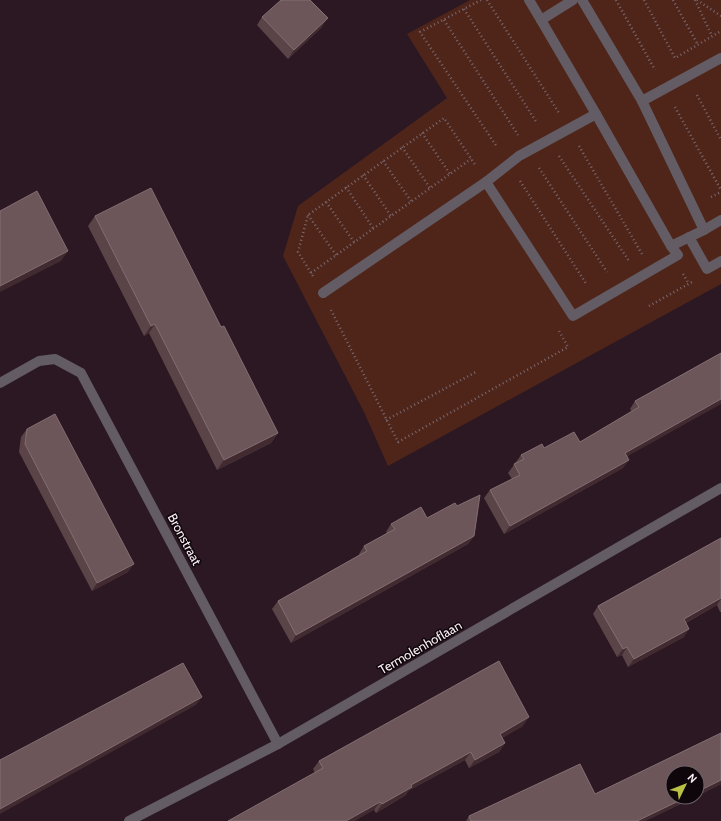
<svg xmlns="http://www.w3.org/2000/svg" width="721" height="821" font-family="Cabin,sans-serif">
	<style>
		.green { fill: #4f251a }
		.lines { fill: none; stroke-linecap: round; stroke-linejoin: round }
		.path { stroke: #7a6972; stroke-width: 2.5; stroke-dasharray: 1 3; stroke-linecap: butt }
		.pedestrian { stroke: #635c64; stroke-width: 10 }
		.minor { stroke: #635c64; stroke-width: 10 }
		.wall { fill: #5b4447 }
		.shaded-wall { fill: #412b31 }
		.building { fill: #6c565a; stroke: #836e72 }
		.labels { text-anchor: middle; stroke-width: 3; stroke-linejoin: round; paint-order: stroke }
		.street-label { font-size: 13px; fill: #fceef5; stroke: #0e060b }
	</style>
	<rect width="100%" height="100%" fill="#2b1823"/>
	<!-- green -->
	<path class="green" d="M470,0H721V284L388,466L364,412L283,256L298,206L447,98L407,34Z"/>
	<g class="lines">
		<!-- path -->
		<g class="path">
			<path d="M481,0L420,32L497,147"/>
			<path d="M487,0L559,113"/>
			<path d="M616,0L655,70"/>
			<path d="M644,0L675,58"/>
			<path d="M673,0L698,45"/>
			<path d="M695,0L712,36"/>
			<path d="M697,0L721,16"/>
			<path d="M464,9L537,123"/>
			<path d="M444,20L518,135"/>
			<path d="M677,57L721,31"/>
			<path d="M697,95L721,140"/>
			<path d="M675,107L721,190"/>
			<path d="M422,133L450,174"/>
			<path d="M579,146L642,254"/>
			<path d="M402,147L430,188"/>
			<path d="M559,156L629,261"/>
			<path d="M383,161L411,201"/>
			<path d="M539,168L607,272"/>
			<path d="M363,175L391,216"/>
			<path d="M520,181L587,285"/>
			<path d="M346,187L373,228"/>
			<path d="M711,197L721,192"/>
			<path d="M326,202L354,242"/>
			<path d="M308,215L336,255"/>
			<path d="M311,273L471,159"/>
			<path d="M683,274L689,284"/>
			<path d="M313,276L298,252L308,215L444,118L476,166"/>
			<path d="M649,306L692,282"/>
			<path d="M331,310L398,442L568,347L559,331"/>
			<path d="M386,420L476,372"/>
		</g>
		<!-- pedestrian -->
		<g class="pedestrian">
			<path d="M529,0L541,20"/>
			<path d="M573,0L541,20L596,114"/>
			<path d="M582,0L642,101L704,230L721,220"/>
			<path d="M642,101L721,58"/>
			<path d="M486,182L519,156L596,114L671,246L704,230"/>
			<path d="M689,237L707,269L721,261"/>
			<path d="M323,293L486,182L573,316L678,255L671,246"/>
		</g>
		<!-- minor -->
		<g class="minor">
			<path d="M0,383L39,361L55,359L81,373L278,744"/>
			<path d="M129,821L278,744L721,488"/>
		</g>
	</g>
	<!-- wall -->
	<g class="wall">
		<path d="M262,17L322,27L288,59L257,25Z"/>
		<path d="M95,216L221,327L278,433L271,443L217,470L149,333L144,336L88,226Z"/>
		<path d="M721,353L627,457L623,468L504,534L484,498L490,490L512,479L508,473L521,455L544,448L580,442L632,412L630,409L635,401Z"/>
		<path d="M27,429L128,572L92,591L19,452L21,437Z"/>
		<path d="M427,518L474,536L468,544L291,643L272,609L278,601L359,555V554L364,546L387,533L386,532L391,524Z"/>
		<path d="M721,538V612H720L717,605L686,623L684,637L628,667L622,655L617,657L593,614L598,606Z"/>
		<path d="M523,726L502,738L505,743L499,752L469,768L465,760L408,791L406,795L376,813L374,810L315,773L313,769L319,761Z"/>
		<path d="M721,733V784L697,796V773H673V797H695L645,821H466L469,816L580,764L595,794Z"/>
	</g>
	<!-- shaded-wall -->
	<g class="shaded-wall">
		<path d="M328,18L322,27L288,59L294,50Z"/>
		<path d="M68,251L61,261L0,292V286Z"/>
		<path d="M155,324L149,333L144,336L151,326Z"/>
		<path d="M721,399V404L619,461L625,453Z"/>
		<path d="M278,433L271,443L217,470L224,460Z"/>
		<path d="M629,460L623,468L504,534L510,526Z"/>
		<path d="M474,536L468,544L291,643L296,635Z"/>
		<path d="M134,564L128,572L92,591L97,583Z"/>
		<path d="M721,598V599L717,605L678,627L684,619Z"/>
		<path d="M689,629L684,637L628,667L634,659Z"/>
		<path d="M627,647L622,655L617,657L623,649Z"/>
		<path d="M202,697L196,705L0,814V809Z"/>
		<path d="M529,717L523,726L494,743L500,734Z"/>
		<path d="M505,743L499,752L469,768L475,760Z"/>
		<path d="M471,752L465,760L408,791L406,795L376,813L382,804L411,785Z"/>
		<path d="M721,780V784L697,796V792Z"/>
		<path d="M687,797H695L645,821H637Z"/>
		<path d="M380,802L374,810L355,821H346Z"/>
	</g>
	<!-- building -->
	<g class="building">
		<path d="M281,0H310L328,18L294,50L262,17Z"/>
		<path d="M151,188L221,327L224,326L278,433L224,460L155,324L151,326L95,216Z"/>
		<path d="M37,191L68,251L0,286V211Z"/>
		<path d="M721,353V399L625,453L629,460L510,526L490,490L520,475L514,464L524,459L521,455L542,444L544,448L574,432L580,442L639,407L635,401Z"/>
		<path d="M55,414L134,564L97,583L25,444L27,429Z"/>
		<path d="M480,495L474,536L296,635L278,601L367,551L364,546L395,529L391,524L421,507L427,518L455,503L457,506Z"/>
		<path d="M721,538V598L684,619L689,629L634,659L627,647L623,649L598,606Z"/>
		<path d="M499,661L529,717L500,734L505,743L475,760L471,752L411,785L412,787L382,804L380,802L346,821H228L323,768L319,761Z"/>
		<path d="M183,663L202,697L0,809V760Z"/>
		<path d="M721,733V780L697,792V773H673V797H687L637,821H471L469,816L580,764L595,794Z"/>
	</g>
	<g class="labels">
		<!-- street labels -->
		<g class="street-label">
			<text transform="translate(185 539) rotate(62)" y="5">Bronstraat</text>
			<text transform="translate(420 647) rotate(-30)" y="5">Termolenhoflaan</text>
		</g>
	</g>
	<!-- north arrow -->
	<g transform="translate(685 785) rotate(47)"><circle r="19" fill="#0e060b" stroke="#6d6369"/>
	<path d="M0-3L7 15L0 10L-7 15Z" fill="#bac045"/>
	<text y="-6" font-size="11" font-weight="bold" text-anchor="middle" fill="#fceef5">N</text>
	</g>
</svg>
